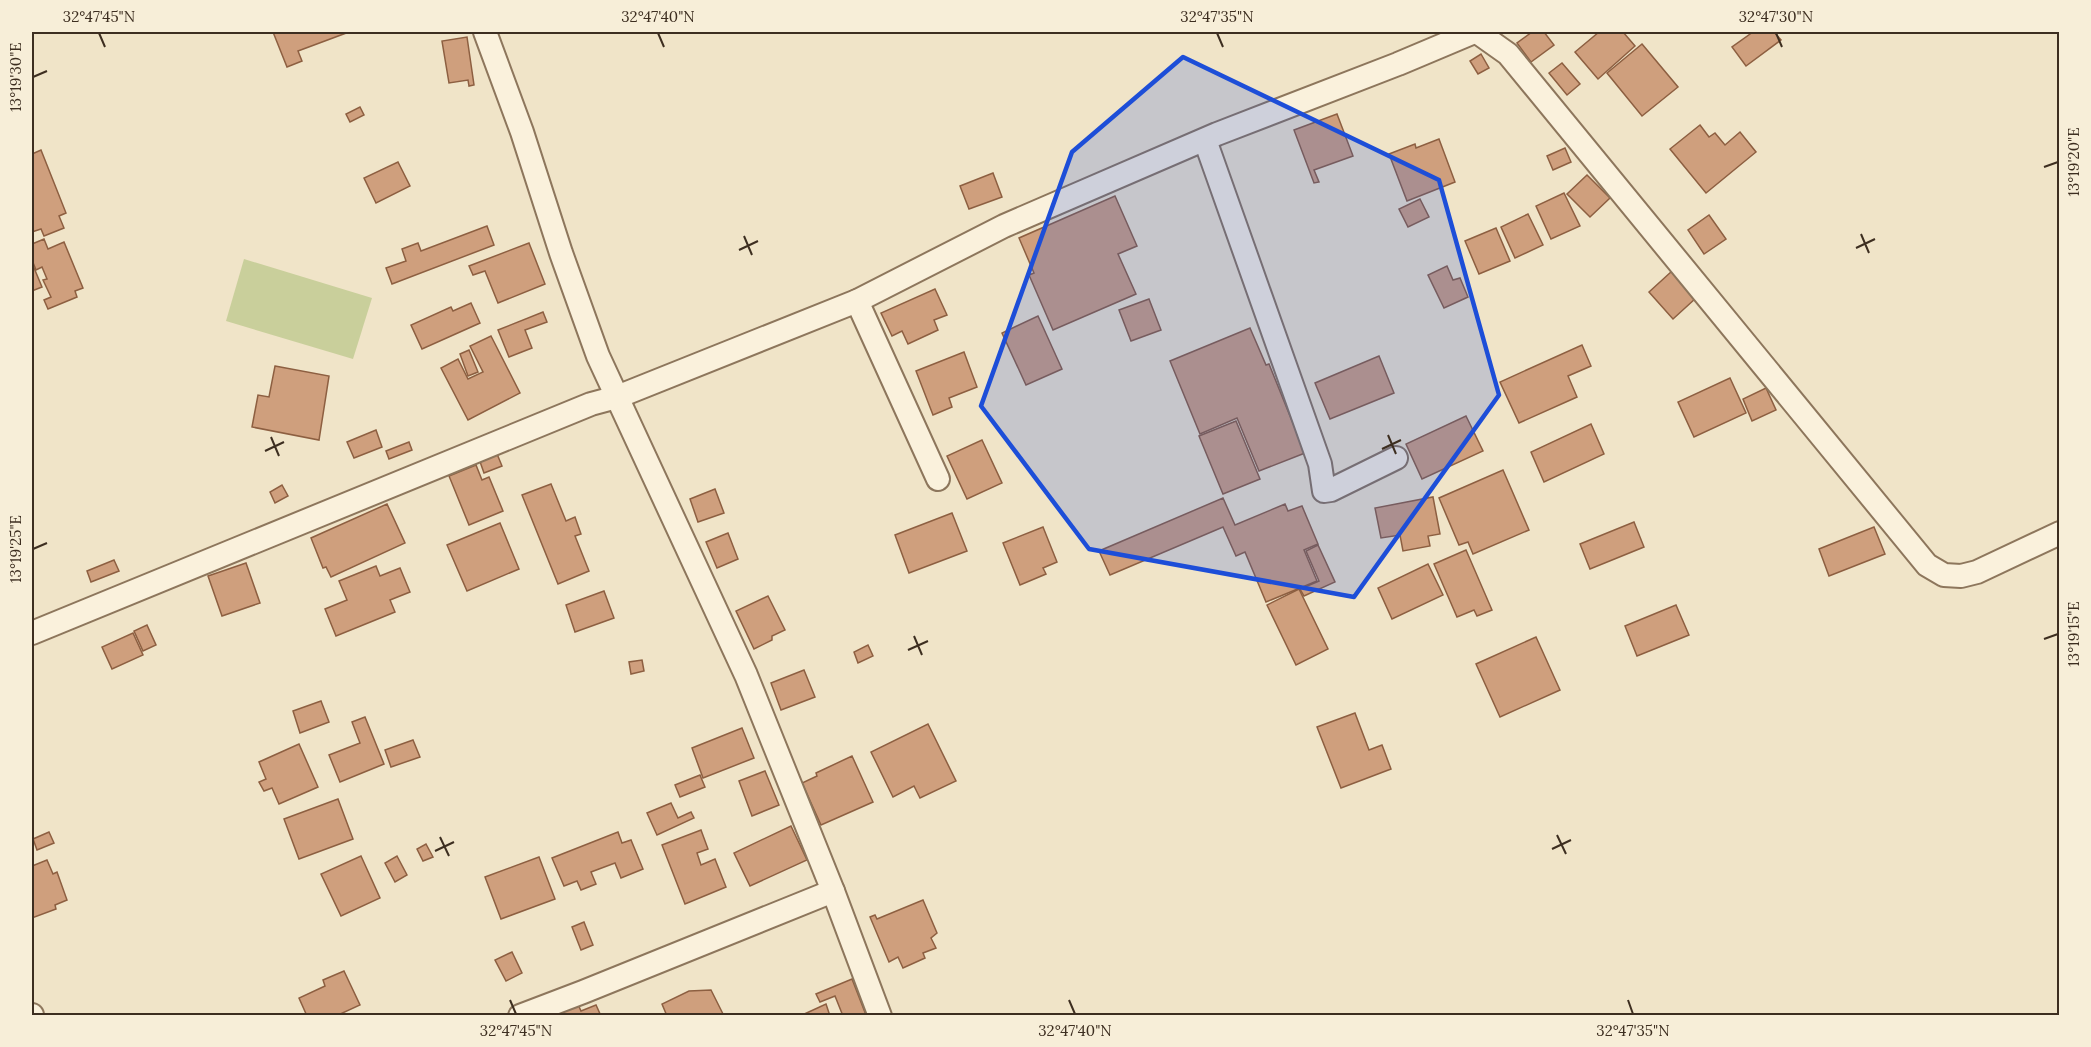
<svg xmlns="http://www.w3.org/2000/svg" width="2091" height="1047" font-family="Lora,serif">
	<style>
		.green { fill: #c9cf9b }
		.building { fill: #cf9f7d; stroke: #8d5f41; stroke-width: 1.5 }
		.lines { fill: none; stroke-linecap: round; stroke-linejoin: round }
		.street-casing { stroke: #8d765c; stroke-width: 26 }
		.street { stroke: #faf1dc; stroke-width: 22 }
		.marked { fill: #1d4ed8; fill-opacity: 0.2; stroke: #1d4ed8; stroke-width: 4.5; stroke-linejoin: round }
		.ticks { fill: none; stroke: #3d2e20; stroke-width: 2 }
		.neatline { fill: none; stroke: #3d2e20; stroke-width: 2 }
		.ticks-label { font-size: 15px; text-anchor: middle; fill: #3d2e20 }
	</style>
	<rect width="100%" height="100%" fill="#f0e4c8"/>
	<!-- green -->
	<path class="green" d="M244,259L372,298L353,359L226,321Z"/>
	<!-- building -->
	<g class="building">
		<path d="M273,32H349L298,51L302,61L287,67Z"/>
		<path d="M1532,32H1544L1554,45L1531,62L1517,43Z"/>
		<path d="M1599,32H1623L1635,46L1598,79L1575,52Z"/>
		<path d="M1753,32H1774L1781,40L1746,66L1732,47Z"/>
		<path d="M467,37L474,85L469,86L468,80L449,83L442,41Z"/>
		<path d="M1642,44L1678,87L1642,116L1607,73Z"/>
		<path d="M1481,54L1489,68L1478,74L1470,61Z"/>
		<path d="M1562,63L1580,84L1567,95L1549,73Z"/>
		<path d="M360,107L364,115L350,122L346,114Z"/>
		<path d="M1337,114L1353,156L1314,170L1319,182L1314,183L1294,130Z"/>
		<path d="M1700,125L1709,137L1715,133L1725,145L1740,132L1756,152L1706,193L1670,149Z"/>
		<path d="M1439,139L1455,182L1407,201L1389,154L1415,144L1416,148Z"/>
		<path d="M1565,148L1571,162L1553,170L1547,156Z"/>
		<path d="M41,150L66,213L59,216L64,228L44,236L41,229L32,232V154Z"/>
		<path d="M398,162L410,186L376,203L364,178Z"/>
		<path d="M993,173L1002,197L969,209L960,186Z"/>
		<path d="M1587,175L1610,198L1590,217L1567,194Z"/>
		<path d="M1564,193L1580,226L1551,239L1536,206Z"/>
		<path d="M1115,196L1137,246L1118,254L1136,294L1053,330L1029,275L1034,273L1019,238Z"/>
		<path d="M1420,199L1429,217L1408,227L1399,209Z"/>
		<path d="M1528,214L1543,245L1515,258L1501,227Z"/>
		<path d="M1709,215L1726,239L1704,254L1688,230Z"/>
		<path d="M487,226L494,245L392,284L386,268L406,261L402,249L418,243L421,251Z"/>
		<path d="M1496,228L1510,261L1479,274L1465,241Z"/>
		<path d="M44,239L48,249L64,242L83,288L75,291L77,297L48,309L44,300L51,297L43,280L47,279L42,267L36,270L32,260V244Z"/>
		<path d="M529,243L545,284L498,303L485,271L473,275L469,266Z"/>
		<path d="M32,263L42,287L32,291Z"/>
		<path d="M1447,266L1453,280L1460,278L1468,297L1444,308L1428,275Z"/>
		<path d="M1672,271L1696,298L1673,319L1649,292Z"/>
		<path d="M935,289L947,315L934,320L938,330L908,344L902,331L892,336L881,313Z"/>
		<path d="M1149,299L1161,330L1131,341L1119,310Z"/>
		<path d="M471,303L480,323L422,349L411,325L451,307L453,311Z"/>
		<path d="M543,312L547,322L525,330L532,348L509,357L498,330Z"/>
		<path d="M1038,316L1062,369L1026,385L1002,333Z"/>
		<path d="M1250,328L1266,365L1269,364L1305,453L1259,471L1237,418L1200,434L1170,361Z"/>
		<path d="M491,336L520,393L468,420L441,368L458,359L468,379L483,372L470,346Z"/>
		<path d="M1582,345L1591,366L1568,376L1577,397L1519,423L1500,382Z"/>
		<path d="M469,350L478,372L468,376L460,354Z"/>
		<path d="M964,352L977,387L949,398L952,407L933,415L916,371Z"/>
		<path d="M1379,356L1394,393L1330,419L1315,383Z"/>
		<path d="M275,366L329,376L319,440L252,427L258,395L269,397Z"/>
		<path d="M1730,378L1746,413L1694,437L1678,402Z"/>
		<path d="M1766,388L1776,410L1752,421L1743,399Z"/>
		<path d="M1466,416L1483,451L1422,479L1406,444Z"/>
		<path d="M1236,421L1260,479L1223,494L1199,436Z"/>
		<path d="M1591,424L1604,454L1544,482L1531,452Z"/>
		<path d="M376,430L382,447L354,458L347,442Z"/>
		<path d="M982,440L1002,483L967,499L947,456Z"/>
		<path d="M409,442L412,450L389,459L386,451Z"/>
		<path d="M495,449L502,466L484,473L478,456Z"/>
		<path d="M476,465L482,480L489,477L503,511L469,525L449,476Z"/>
		<path d="M1503,470L1529,530L1473,554L1468,542L1459,545L1439,498Z"/>
		<path d="M551,484L566,521L575,517L581,534L575,536L589,571L558,584L522,495Z"/>
		<path d="M282,485L288,496L275,503L270,492Z"/>
		<path d="M715,489L724,513L698,522L690,499Z"/>
		<path d="M1433,497L1440,534L1428,536L1430,546L1403,551L1400,535L1381,538L1375,508Z"/>
		<path d="M1223,498L1235,525L1285,504L1288,511L1302,506L1318,544L1304,550L1317,581L1266,602L1245,552L1236,556L1223,527L1110,575L1099,551Z"/>
		<path d="M387,504L405,543L331,577L326,567L323,568L311,538Z"/>
		<path d="M952,513L967,551L909,573L895,535Z"/>
		<path d="M1634,522L1644,547L1590,569L1580,544Z"/>
		<path d="M500,523L519,569L467,591L447,545Z"/>
		<path d="M1043,527L1057,562L1043,568L1046,574L1020,585L1003,543Z"/>
		<path d="M1874,527L1885,554L1829,576L1819,549Z"/>
		<path d="M728,533L738,559L717,568L706,542Z"/>
		<path d="M1318,545L1335,582L1304,596L1300,589L1319,581L1306,551Z"/>
		<path d="M1466,550L1492,610L1477,616L1474,610L1457,617L1434,564Z"/>
		<path d="M114,560L119,571L91,582L87,571Z"/>
		<path d="M246,563L260,603L222,616L208,576Z"/>
		<path d="M1428,564L1443,595L1392,619L1378,588Z"/>
		<path d="M376,566L380,576L400,568L410,592L390,600L395,612L336,636L325,609L347,600L339,581Z"/>
		<path d="M1299,589L1328,649L1296,665L1267,605Z"/>
		<path d="M604,591L614,618L575,632L566,605Z"/>
		<path d="M768,596L785,630L772,636V640L754,649L736,611Z"/>
		<path d="M1676,605L1689,635L1637,656L1625,626Z"/>
		<path d="M147,625L156,645L143,651L134,631Z"/>
		<path d="M133,633L143,655L112,669L102,647Z"/>
		<path d="M1536,637L1560,690L1500,717L1476,664Z"/>
		<path d="M868,645L873,656L858,663L854,652Z"/>
		<path d="M642,660L644,671L631,674L629,662Z"/>
		<path d="M804,670L815,697L781,710L771,683Z"/>
		<path d="M321,701L329,722L300,733L293,711Z"/>
		<path d="M1355,713L1369,750L1382,745L1391,769L1341,788L1317,727Z"/>
		<path d="M365,717L384,764L340,782L329,755L360,743L352,722Z"/>
		<path d="M928,724L956,781L920,798L914,786L893,797L871,752Z"/>
		<path d="M742,728L754,758L703,778L692,748Z"/>
		<path d="M413,740L420,757L391,767L385,750Z"/>
		<path d="M299,744L318,787L279,804L272,788L264,791L259,782L266,779L259,762Z"/>
		<path d="M852,756L873,802L821,825L802,783L817,776L816,773Z"/>
		<path d="M765,771L779,805L752,816L739,781Z"/>
		<path d="M700,775L705,787L680,797L675,785Z"/>
		<path d="M338,799L353,839L299,859L284,819Z"/>
		<path d="M671,803L678,818L691,812L694,818L657,835L647,813Z"/>
		<path d="M791,826L807,860L750,886L734,853Z"/>
		<path d="M701,830L708,849L697,853L701,865L715,859L726,887L685,904L662,845Z"/>
		<path d="M49,832L54,843L37,850L33,839Z"/>
		<path d="M618,832L622,843L631,840L643,869L621,878L615,863L591,872L596,884L581,890L577,881L564,886L552,858Z"/>
		<path d="M426,844L433,857L423,861L417,849Z"/>
		<path d="M361,856L380,898L341,916L321,874Z"/>
		<path d="M397,856L407,875L395,882L385,863Z"/>
		<path d="M539,857L555,899L501,919L485,877Z"/>
		<path d="M47,860L53,874L57,872L67,900L55,905L56,909L32,918V866Z"/>
		<path d="M923,900L937,933L931,938L936,948L923,953L925,958L903,968L898,957L889,962L870,917L875,915L877,919Z"/>
		<path d="M584,922L593,945L581,950L572,927Z"/>
		<path d="M512,952L522,973L506,981L495,960Z"/>
		<path d="M344,971L360,1005L336,1016H307L299,998L325,986L323,980Z"/>
		<path d="M852,979L866,1015L843,1016L835,996L820,1002L816,994Z"/>
		<path d="M711,990L724,1016H667L662,1004L689,991Z"/>
		<path d="M577,1002L581,1011L596,1005L601,1016H554L552,1012Z"/>
		<path d="M826,1004L830,1016H800Z"/>
	</g>
	<g class="lines">
		<!-- street casing -->
		<g class="street-casing">
			<g id="street">
				<path d="M485,32L522,132L561,253L598,356L746,675L833,891L880,1016"/>
				<path d="M1477,32L1508,54L1927,565L1944,575L1961,576L1977,572L2060,533"/>
				<path d="M1205,140L1320,464L1324,491L1331,490L1396,458"/>
				<path d="M857,301L938,479"/>
				<path d="M32,633L591,404L617,397L857,301L1004,226L1217,134L1398,64L1474,32"/>
				<path d="M32,1015V1016"/>
				<path d="M520,1016L583,992L833,891"/>
			</g>
		</g>
		<!-- street -->
		<use href="#street" class="street"/>
	</g>
	<!-- marked area -->
	<path class="marked" d="M1183,57L1439,180L1499,395L1354,597L1089,549L981,406L1072,152Z"/>
	<!-- ticks -->
	<path class="ticks" d="M99,33L105,47M658,33L664,47M1217,33L1223,47M1776,33L1782,47M33,77L47,71M2044,167L2058,162M1861,234L1869,253M744,236L752,255M1856,248L1875,239M739,250L758,241M1388,435L1396,454M271,437L279,456M1382,449L1401,440M265,451L284,442M33,549L47,543M914,636L922,655M2044,639L2058,634M908,650L928,641M1557,835L1566,854M440,837L449,856M1552,849L1571,840M435,851L454,842M510,1000L516,1014M1069,1000L1075,1014M1628,1000L1633,1014"/>
	<!-- border -->
	<rect width="2091" height="1047" fill="none" stroke="#f7eed8" stroke-width="66"/>
	<rect x="33" y="33" width="2025" height="981" class="neatline"/>
	<g class="ticks-label">
		<text x="99" y="22">32°47'45"N</text>
		<text x="658" y="22">32°47'40"N</text>
		<text x="1217" y="22">32°47'35"N</text>
		<text x="1776" y="22">32°47'30"N</text>
		<text transform="translate(16 77) rotate(-90)" y="5">13°19'30"E</text>
		<text transform="translate(2074 162) rotate(-90)" y="5">13°19'20"E</text>
		<text transform="translate(16 549) rotate(-90)" y="5">13°19'25"E</text>
		<text transform="translate(2074 634) rotate(-90)" y="5">13°19'15"E</text>
		<text x="516" y="1036">32°47'45"N</text>
		<text x="1075" y="1036">32°47'40"N</text>
		<text x="1633" y="1036">32°47'35"N</text>
	</g>
</svg>
